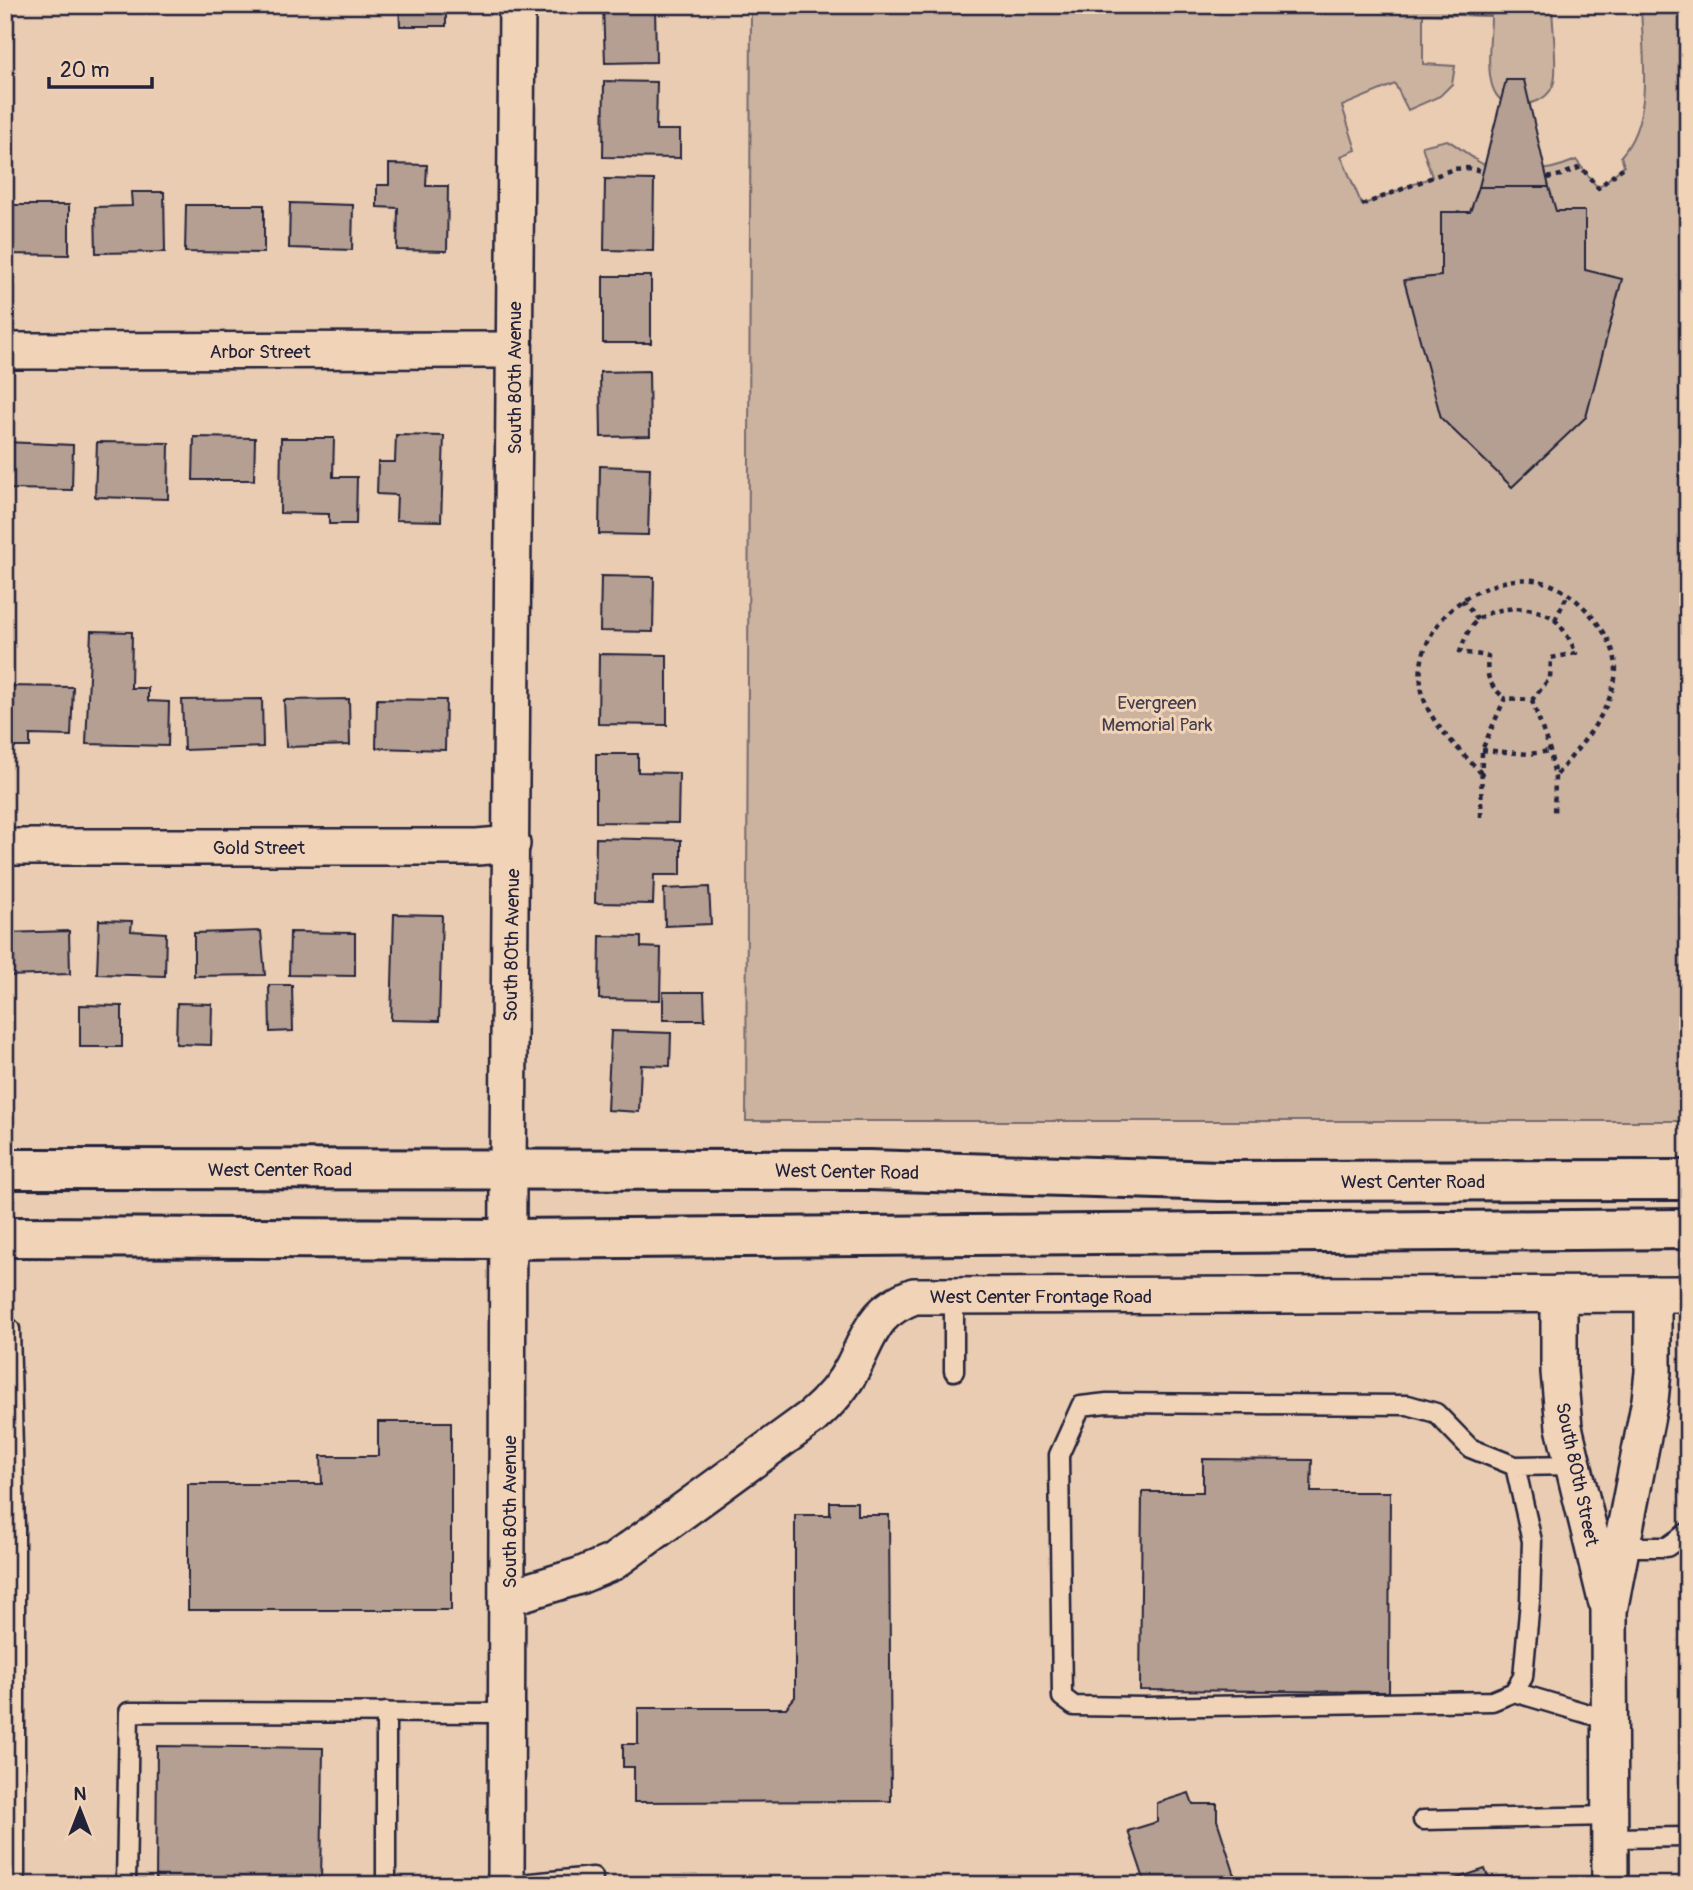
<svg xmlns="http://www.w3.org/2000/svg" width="1693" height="1890" font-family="Pangolin,sans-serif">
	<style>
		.green { fill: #cbb3a0; stroke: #766a6e; stroke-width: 2; fill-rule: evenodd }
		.building { fill: #b59f92; stroke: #22223b; stroke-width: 2 }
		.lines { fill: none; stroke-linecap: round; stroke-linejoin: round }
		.service-casing { stroke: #22223b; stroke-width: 23 }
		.minor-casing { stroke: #22223b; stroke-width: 40 }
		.primary-casing { stroke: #22223b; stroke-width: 44 }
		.path { stroke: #22223b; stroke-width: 4.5; stroke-dasharray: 5 5; stroke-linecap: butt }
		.service { stroke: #f1d3b7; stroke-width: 18 }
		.minor { stroke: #f1d3b7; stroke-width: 35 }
		.primary { stroke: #f1d3b7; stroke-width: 38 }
		.labels { text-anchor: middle; stroke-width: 6; stroke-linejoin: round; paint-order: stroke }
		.street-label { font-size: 19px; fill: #22223b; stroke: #f1d3b7 }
		.park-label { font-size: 19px; fill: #443f4f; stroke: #f1d3b7 }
	</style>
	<rect width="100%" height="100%" fill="#e9ccb2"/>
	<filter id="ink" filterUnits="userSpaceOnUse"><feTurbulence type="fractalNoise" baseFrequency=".0143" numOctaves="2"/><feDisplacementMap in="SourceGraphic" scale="14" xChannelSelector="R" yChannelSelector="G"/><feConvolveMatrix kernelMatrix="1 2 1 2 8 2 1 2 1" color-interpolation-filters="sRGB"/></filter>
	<g filter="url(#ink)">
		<!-- green -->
		<path class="green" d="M751,5H1552C1552,22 1558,68 1554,82C1551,93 1543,100 1531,103C1476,118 1491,50 1491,16L1423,14V64L1455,66L1452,84L1440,96L1408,110L1395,84L1342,106L1356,150L1341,156L1362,205L1432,177L1422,146L1447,140C1458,146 1468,155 1479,162C1507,179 1548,172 1576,160L1598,188L1624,166L1621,156C1655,117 1642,53 1641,5H1688V1121H746ZM1441,212H1470L1585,270L1621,280L1586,417L1512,486L1405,280L1441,276Z"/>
		<!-- building -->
		<g class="building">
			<path d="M399,5H446V26H400Z"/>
			<path d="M603,5H655L656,62L605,63Z"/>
			<path d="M1506,80H1524L1549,187H1479Z"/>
			<path d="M604,81L657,82L656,130H680V158L603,157Z"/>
			<path d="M389,164L427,165L426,186H448L447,251L397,250L398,208L377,207V185H389Z"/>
			<path d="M605,179L654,180L653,251L604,250Z"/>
			<path d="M1479,187H1549L1556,211H1585V270L1622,279L1586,417L1512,487L1441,418L1404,280L1441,276V212H1470Z"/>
			<path d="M131,192H164L165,252L96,253L95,207L132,206Z"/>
			<path d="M290,203L353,205L352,250L289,248Z"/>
			<path d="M5,205H69V255L5,254Z"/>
			<path d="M186,205H264V253L185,252Z"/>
			<rect x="603" y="276" width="48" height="67"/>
			<path d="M649,371L650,436L601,437L600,372Z"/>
			<path d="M396,435L444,436L441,521L396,520L397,495L377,494L378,462H395Z"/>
			<path d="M194,437L255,438L254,480H193Z"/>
			<path d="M281,438H334L333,477H357L356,524H329V514L280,513Z"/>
			<path d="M5,442L73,445L72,490L5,489Z"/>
			<path d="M97,442L169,443L168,499L95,497Z"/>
			<path d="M600,466L650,468L648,535L599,534Z"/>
			<path d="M601,576L654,577L653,632L600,631Z"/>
			<path d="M91,631L132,632L131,688H148V701L169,702L168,746L86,744Z"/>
			<path d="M599,654L667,655V725L598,724Z"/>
			<path d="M5,686L73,687L71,736L30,735V747H5Z"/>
			<path d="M262,699L263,747L184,750L182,700Z"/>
			<path d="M349,699L350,745L286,747L284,700Z"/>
			<path d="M377,699L446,700L445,750L376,748Z"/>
			<path d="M596,754H638V772L679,773L678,823L596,822Z"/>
			<path d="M596,838L681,840V875H654L653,904L595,903Z"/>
			<path d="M709,887L711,924L665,926L664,889Z"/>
			<path d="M394,914L442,915L439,1021L391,1020Z"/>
			<path d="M99,920L132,921L131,931L166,933L165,976L97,974Z"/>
			<path d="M69,931L70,974L5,976V933Z"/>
			<path d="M261,931L265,975L194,976V933Z"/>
			<path d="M290,932L355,933V976L289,975Z"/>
			<path d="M600,936L641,937V947L661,948L660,1000L599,999Z"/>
			<path d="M269,985H292L293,1031L270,1032Z"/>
			<path d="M663,992H704L705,1020H663Z"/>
			<path d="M177,1003L212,1004L211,1045L176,1044Z"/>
			<path d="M80,1005L122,1006V1047H80Z"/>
			<path d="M611,1031L671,1033L670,1066L641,1065L639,1112L607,1110Z"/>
			<path d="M378,1422H451V1610H188V1484H322L321,1456H378Z"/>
			<path d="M1203,1459L1312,1460L1311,1492H1390L1389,1692L1140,1690L1142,1492H1203Z"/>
			<path d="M830,1502H857V1515H889L891,1801L634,1802V1767H623V1744H638V1708H786L795,1697V1515H830Z"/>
			<path d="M157,1746L323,1748L321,1885H156Z"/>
			<path d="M1189,1793L1193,1804H1217V1820L1238,1885H1146L1128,1831L1157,1822V1803Z"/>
			<path d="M1485,1869L1488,1877H1506L1508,1885H1437Z"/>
		</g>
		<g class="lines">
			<!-- service casing -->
			<g class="service-casing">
				<g id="service">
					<path d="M954,1296V1371"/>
					<path d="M10,1329L15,1529"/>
					<path d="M1515,1466L1532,1541L1530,1601L1523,1677L1514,1692L1492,1701L1145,1707L1074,1706L1062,1697L1059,1455L1081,1406L1107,1403L1408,1405L1436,1413L1470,1448L1515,1466L1573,1465"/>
					<path d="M5,1529H15V1885"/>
					<path d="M1622,1544L1635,1547H1667L1688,1532"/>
					<path d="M1514,1692L1609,1720"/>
					<path d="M386,1712V1885"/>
					<path d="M1423,1820L1610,1816"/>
					<path d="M1610,1838L1688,1837"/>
					<path d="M126,1885L129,1712L507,1713"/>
					<path d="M510,1885L593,1877"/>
				</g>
			</g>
			<!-- minor casing -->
			<g class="minor-casing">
				<g id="minor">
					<path d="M5,351L514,350"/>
					<path d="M5,847H477L512,844"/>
					<path d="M1559,1294V1372L1564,1427L1606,1600"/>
					<path d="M509,1597L579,1576L613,1562L812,1417C828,1403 843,1387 853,1367C871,1332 874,1311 914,1296L1688,1294"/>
					<path d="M506,1885L508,1169L517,5"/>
					<path d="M1610,1885L1609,1611L1650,1400L1653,1372V1294"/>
				</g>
			</g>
			<!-- primary casing -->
			<g class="primary-casing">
				<g id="primary">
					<path d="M5,1169L869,1170L1220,1181L1688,1180"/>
					<path d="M5,1237L508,1239L1688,1229"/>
				</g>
			</g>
			<!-- path -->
			<g class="path">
				<path d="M1547,178L1561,175L1581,167L1598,188L1625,166"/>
				<path d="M1362,205L1453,169L1467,168L1483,171"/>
				<path d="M1462,600L1478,620"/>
				<path d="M1555,620L1568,594"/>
				<path d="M1532,700L1550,751L1555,777L1554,816"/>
				<path d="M1482,750L1529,754L1550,751"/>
				<path d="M1481,773C1464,754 1433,726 1425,702C1408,653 1441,605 1486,588C1503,581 1521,577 1539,581C1563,586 1583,604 1598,624C1611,641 1620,661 1614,683C1606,719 1577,749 1555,777"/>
				<path d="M1481,817L1482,750L1505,698L1532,700L1550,678L1551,658L1576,653C1571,642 1565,630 1556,621C1538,604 1497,605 1478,619C1469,627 1464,641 1460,652L1488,656C1486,676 1488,685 1505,698"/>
			</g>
			<!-- service -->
			<use href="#service" class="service"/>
			<!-- minor -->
			<use href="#minor" class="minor"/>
			<!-- primary -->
			<use href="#primary" class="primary"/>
		</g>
	</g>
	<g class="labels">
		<!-- street labels -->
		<g class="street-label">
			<text x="260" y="358">Arbor Street</text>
			<text transform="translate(514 378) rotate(-90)" y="7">South 80th Avenue</text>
			<text x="259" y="854">Gold Street</text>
			<text transform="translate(511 945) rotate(-89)" y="7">South 80th Avenue</text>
			<text x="280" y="1176">West Center Road</text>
			<text transform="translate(847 1171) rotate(1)" y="7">West Center Road</text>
			<text x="1413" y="1188">West Center Road</text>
			<text x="1041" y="1303">West Center Frontage Road</text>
			<text transform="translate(1578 1474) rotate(78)" y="7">South 80th Street</text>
			<text transform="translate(509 1512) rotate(-90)" y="7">South 80th Avenue</text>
		</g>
		<!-- park labels -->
		<g class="park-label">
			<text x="1157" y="709">Evergreen<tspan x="1157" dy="22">Memorial Park</tspan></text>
		</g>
	</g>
	<!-- margin -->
	<rect width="1693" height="1890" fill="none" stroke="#f1d3b7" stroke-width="28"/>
	<rect x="14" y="14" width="1665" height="1862" fill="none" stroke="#22223b" stroke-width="2.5" filter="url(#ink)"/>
	<!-- north arrow -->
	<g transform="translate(80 1810)" stroke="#f1d3b7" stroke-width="5" paint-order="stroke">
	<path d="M0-5L12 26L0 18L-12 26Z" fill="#22223b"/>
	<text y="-10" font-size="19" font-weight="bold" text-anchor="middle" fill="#22223b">N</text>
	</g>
	<!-- scale -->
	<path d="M49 77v10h103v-10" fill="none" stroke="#22223b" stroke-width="3.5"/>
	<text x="60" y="77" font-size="21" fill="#22223b" stroke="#f1d3b7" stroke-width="5" paint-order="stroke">20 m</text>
</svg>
